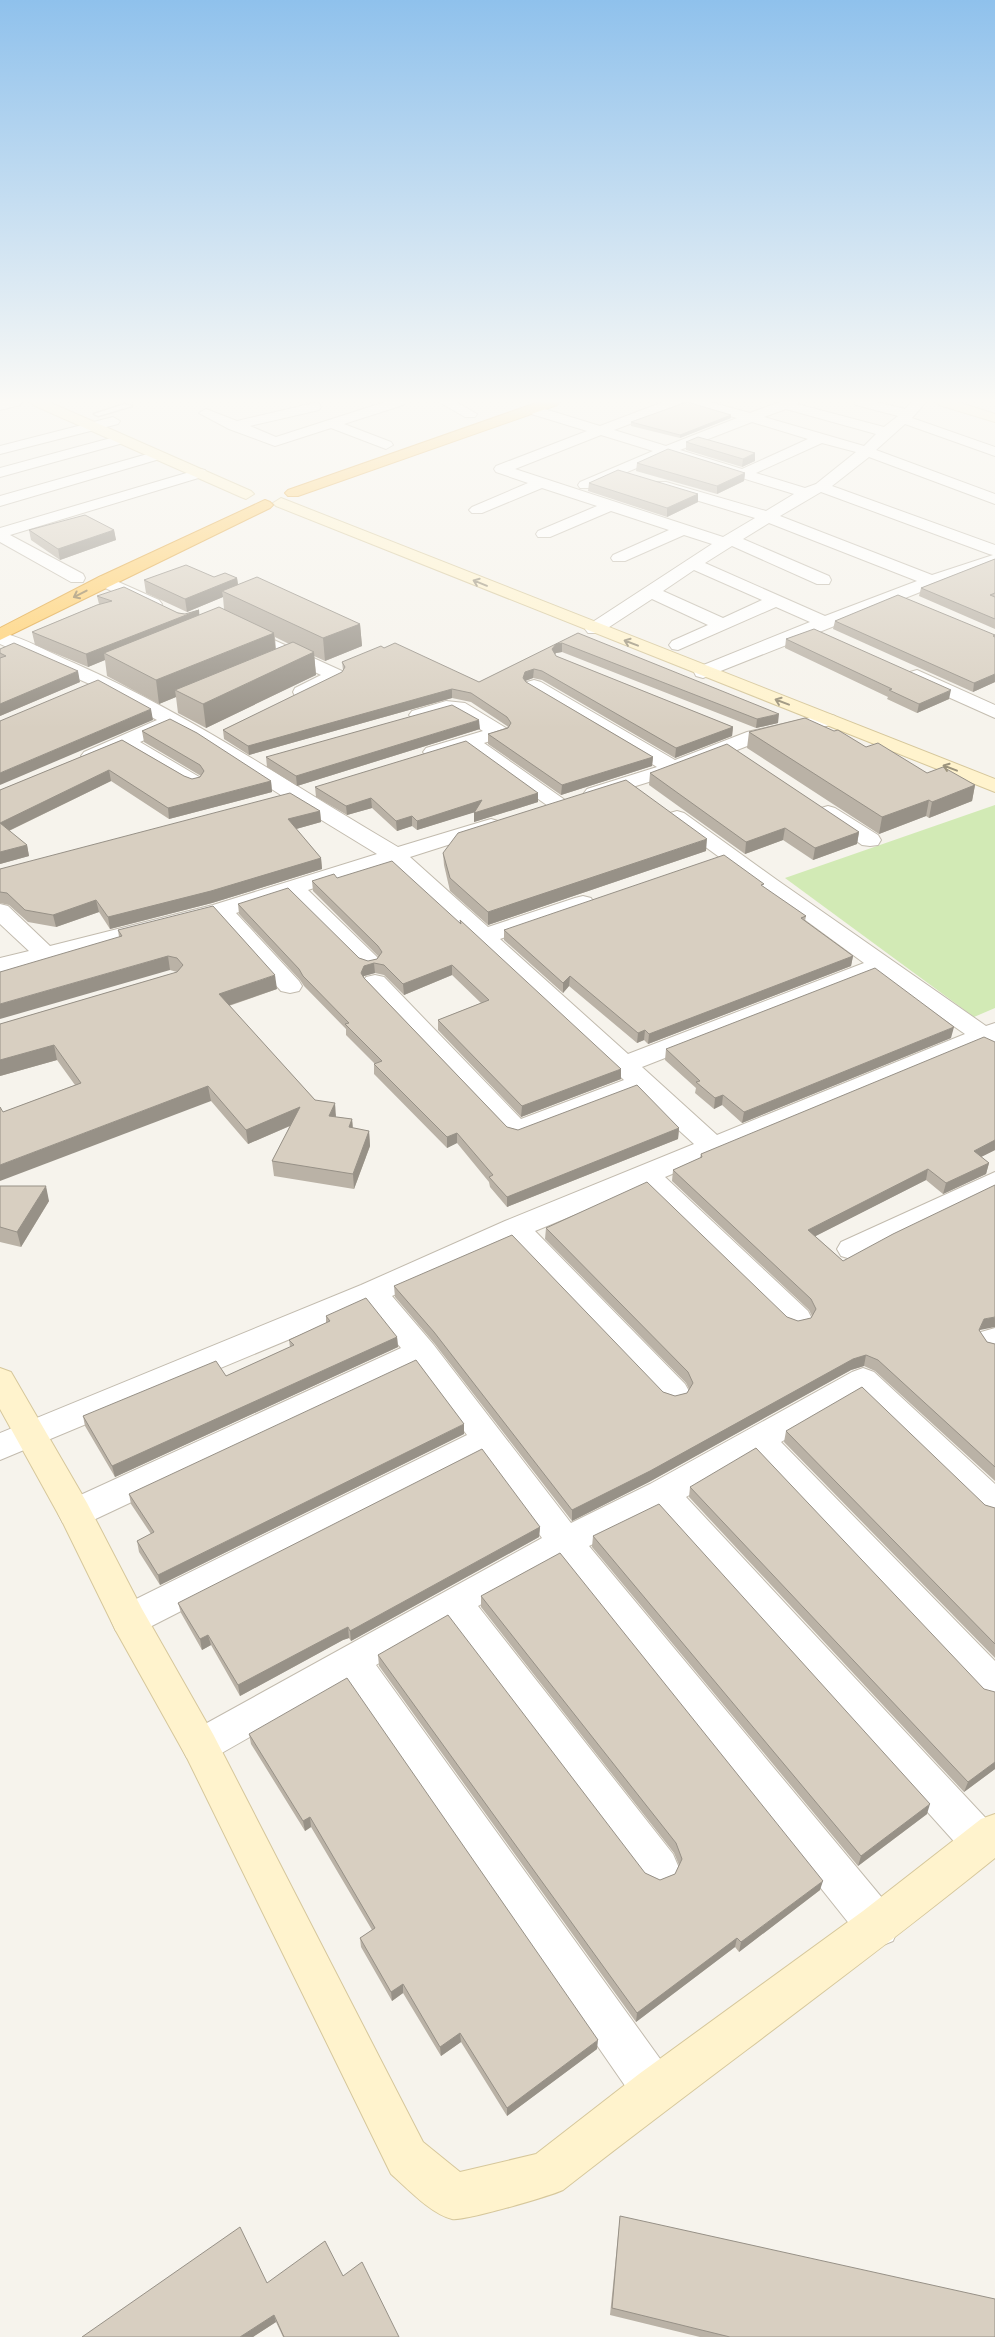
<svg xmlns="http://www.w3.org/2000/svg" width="995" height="2337" font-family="Ubuntu,sans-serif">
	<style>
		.green { fill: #d2eab5 }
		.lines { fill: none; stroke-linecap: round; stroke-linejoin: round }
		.lane-casing { stroke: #c2bbae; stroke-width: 3 }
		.street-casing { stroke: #c2bbae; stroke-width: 2 }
		.secondary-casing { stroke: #d6c79b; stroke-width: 2 }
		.highway-casing { stroke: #e0a43c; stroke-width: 2 }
		.lane { fill: #fff; fill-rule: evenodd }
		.street { fill: #fff; fill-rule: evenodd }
		.secondary { fill: #fff3cd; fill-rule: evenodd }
		.highway { fill: #ffcf6e; fill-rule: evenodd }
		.wall { fill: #bab2a6; fill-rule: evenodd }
		.shaded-wall { fill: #979187 }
		.building { fill: #d8cfc1; stroke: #979187 }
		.oneway { stroke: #9c937c }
		.oneway2 { stroke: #937c4e }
	</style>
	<rect width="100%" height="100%" fill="#f6f3ec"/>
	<!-- green -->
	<path class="green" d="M995,805V1008L974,1017L785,878Z"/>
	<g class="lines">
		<!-- lane casing -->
		<g class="lane-casing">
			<path id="lane" d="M125,404L132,406L98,416L94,414Z"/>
		</g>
		<!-- street casing -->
		<g class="street-casing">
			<g id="street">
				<path d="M0,402H22L20,405L0,410Z"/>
				<path d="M385,402H405L403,405L344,424L391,442L393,445L386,449L331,428L275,446L229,429L199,413L206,409L237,421L314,403L319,404L321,407L319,410L250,426L276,437Z"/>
				<path d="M439,402H456L477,414L475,417H465Z"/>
				<path d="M663,402H682L680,405L614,430L666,446L737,418L690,405L688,402H710L750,413L780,402H799L797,404L884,427L898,416L856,405L854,402H877L905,409L912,402H926L912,418L995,447V456L905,424L876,450L995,494V504L869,457L832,486L995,545V565L938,585L703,678L696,676L694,672L696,668L810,622L776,607L678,650L672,649L669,645L672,641L708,625L652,599L600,633H588L585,629L588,625L712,544L684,535L625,561H613L611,558L613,555L669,530L611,511L550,537H538L536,534L538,531L597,506L542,488L482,513H472L469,510L472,507L528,483L496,472L494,469L496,466L587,431L528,413L526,410L528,407H538L600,426ZM786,409L876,434L864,446L764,417ZM752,422L808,439L742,469L680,450ZM601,435L653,451L580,482L578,485L580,488H590L667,455L794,494L766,511L666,482H656L654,485L656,488L755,518L723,537L515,469ZM822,443L856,452L816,484L805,488L756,473ZM821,492L989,554L993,555L932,575L780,516ZM769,523L917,581L825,616L705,563L732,546L817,584H829L831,580L829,576L743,539ZM694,570L762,600L723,618L663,591Z"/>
				<path d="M113,417L120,421L118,424L0,454V446Z"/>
				<path d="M122,435L129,439L127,442L0,477V468Z"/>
				<path d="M158,451L165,455L163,458L0,506V496Z"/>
				<path d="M200,469L205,470L207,473L205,476L10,535L83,574L85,578L83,582H71L0,542V528Z"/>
				<path d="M105,576L159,600L162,604L159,608H147L99,585L97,581L99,577Z"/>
				<path d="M241,625L342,671L344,675L342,679C328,686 311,700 295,696L293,692L295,688L321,675L235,634L232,630L235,626Z"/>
				<path d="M0,632C25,638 50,653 74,663C188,713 290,784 398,847L484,821L491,819L498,821L502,825L498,829L410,857L488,927L575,898L583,896L591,898L594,903L591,908L500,939L628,1054L864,963L670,821L666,817L670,813L677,811L684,813L777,880L986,1026L995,1023V1052L981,1046L665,1177L808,1311L812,1319L808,1327L797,1330L786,1327L642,1187L535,1231L685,1384L690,1393L685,1402L674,1405L663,1402L511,1242L392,1296L433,1344L571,1523L650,1484L852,1372L863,1368L874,1372L995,1484V1519L983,1515L860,1396L781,1442L995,1661V1703L982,1698L755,1457L686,1497L995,1828V1857L982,1862L968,1857L658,1512L589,1546L893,1911L899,1926L893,1941L878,1947L863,1941L560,1561L478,1606L673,1854L679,1868L673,1882L659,1888L645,1882L449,1623L376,1665L671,2074L677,2090L671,2106L655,2112L639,2106L346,1682L213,1758L200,1764L187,1758L181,1746L187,1734L542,1538L483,1457L142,1631L129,1636L116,1631L111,1620L116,1609L467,1435L417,1368L87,1523L75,1527L63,1523L58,1513L63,1503L401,1348L367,1307L0,1460V1433L361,1285L505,1221L694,1144L638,1093L526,1136L517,1139L508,1136L366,987L363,982L366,977L375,975L384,977L521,1119L624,1080L391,863L308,890L377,957L381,962L377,967L369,969L361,967L289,896L236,913L299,981L302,986L299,991L290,993L281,991L216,918L0,972V958L29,951L0,924V904L8,906L50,946L213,905L377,854L287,799L199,742L172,728L140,742L201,778L204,782L201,786L194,788L187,786L124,749C111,754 98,764 84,760L81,756L84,752L157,720L94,686L0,644ZM879,974L965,1034L717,1135L642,1067Z"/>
				<path d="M917,670L995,705V718L910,680L908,676L910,672Z"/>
				<path d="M534,680L541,682L675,760L747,732L828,714L835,716L838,720L835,724L760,741L681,772L594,799L587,797L584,793L587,789L657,767L527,690L525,686L527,682Z"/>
				<path d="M446,701L465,703L506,728L509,732L506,736L484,743L565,800L568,804L565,808L558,810L551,808L466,748L433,758L426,756L423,752L426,748L483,731L454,713L419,721L412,719L409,715L412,711Z"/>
				<path d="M828,806L835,808L878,835L881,840L878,845L870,846L862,845L821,816L818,812L821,808Z"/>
				<path d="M995,1172V1192L861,1256L851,1259L841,1256L837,1249L841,1242Z"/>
				<path d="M995,1328V1354L984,1351L977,1340L981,1332Z"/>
			</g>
		</g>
		<!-- secondary casing -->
		<g class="secondary-casing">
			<g id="secondary">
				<path d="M31,402H49L251,491L254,494L246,499L241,497L33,405Z"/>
				<path d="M937,402H958L995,414V422L939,405Z"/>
				<path d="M281,498L995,779V792L276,506L273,503Z"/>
				<path d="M0,1368L11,1372L87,1503L142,1609L213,1734L423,2142L460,2172L536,2154L639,2074L863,1911L981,1819L995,1814V1858C854,1972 706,2078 563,2190C550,2196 462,2222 452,2219C431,2214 407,2188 391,2174L187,1758L116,1631L62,1521L0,1409Z"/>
			</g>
		</g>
		<!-- highway casing -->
		<g class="highway-casing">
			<g id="highway">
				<path d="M539,402H559L557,405L298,496H288L285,493L288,490Z"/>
				<path d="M265,500L270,502L273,505L270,508L0,640V628L99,577Z"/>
			</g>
		</g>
		<!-- lane -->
		<use href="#lane" class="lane"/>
		<!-- street -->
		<use href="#street" class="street"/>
		<!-- secondary -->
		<use href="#secondary" class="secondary"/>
		<!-- highway -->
		<use href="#highway" class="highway"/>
	</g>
	<!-- wall -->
	<g class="wall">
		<path d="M731,415V418L680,438L631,426V422Z"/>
		<path d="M686,442L755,461L742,467L686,450Z"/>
		<path d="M637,463L745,473L744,481L717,494L636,471Z"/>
		<path d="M589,483L698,494V502L667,517L588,491Z"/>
		<path d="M29,530H114L116,540L60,560L31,540Z"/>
		<path d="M995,559V629L919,596L921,588Z"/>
		<path d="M214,577L237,578L238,585L360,624L362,646L325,661L314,656L316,675L206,728L178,713L176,697L159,704L107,676L105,660L88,667L35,645L32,632L99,604L97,596L185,614L199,610V615L224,609L223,597L187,612L146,593L144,580ZM275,637L289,644L276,649Z"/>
		<path d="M835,621L995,635V682L973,692L833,629Z"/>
		<path d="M578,633L778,723L756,728L562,652L556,653L555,654L556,656L733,727L732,736L675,758L542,680L533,678L525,681L526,682L653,757L652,766L561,795L488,744V734L508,727L507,726L471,702L452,698L249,755L224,739L223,730L342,672L343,670L342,662L479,682Z"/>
		<path d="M786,639L949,699L917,713L887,699L888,697L785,648Z"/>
		<path d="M0,649L80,682L0,716Z"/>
		<path d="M480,729L297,786L267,767L266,757Z"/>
		<path d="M142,731L271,781L272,792L169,819L111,781L9,831L27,845L29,856L0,864V790L122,740L184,776L192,779L200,777L201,776L144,742Z"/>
		<path d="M749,732L866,747L927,773L975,785L972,801L929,818L926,816L879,834L747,748Z"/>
		<path d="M650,773L859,832L857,844L813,860L783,840L745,854L649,785Z"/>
		<path d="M315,787L538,793V802L474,822V812L417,830L412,826L397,831L372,808L347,815L316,797Z"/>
		<path d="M320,811L321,822L296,829L321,858L322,869L212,903L110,929L99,912L56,927L28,922L9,905L0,903V869Z"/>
		<path d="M706,851L488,925L450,891L444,865L443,853Z"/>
		<path d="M337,878L460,923V920L621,1079L521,1117L438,1030V1020L481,1003L452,975L404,995L384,975L375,973L364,976V978L507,1127L518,1130L679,1128L678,1139L507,1207L490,1187L489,1182L457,1143L447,1148L374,1074V1064H375L346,1035V1029L304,986L300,980L239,914L238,904L359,958L368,961L377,959L378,956L313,891L312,881Z"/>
		<path d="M763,887L806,916L805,921L853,956L851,966L648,1044L644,1040L637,1043L569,986L563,993L504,940V930Z"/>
		<path d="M118,930L277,989L229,1006L315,1100L336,1117L352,1119L353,1128L369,1131L370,1146L354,1189L274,1176L272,1161L290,1126L248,1144L211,1101L3,1112L75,1085L57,1060L0,1076V1024L177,972L170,970L119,937Z"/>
		<path d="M951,1038L742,1123L722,1105L714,1109L695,1093L696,1088L665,1060L666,1049Z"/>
		<path d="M995,1042V1150L981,1157L989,1163L986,1174L943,1194L926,1180L815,1236L843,1261L980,1330V1332L987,1342L995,1344V1481L875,1371L864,1366L851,1370L649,1482L572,1521L434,1343L395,1297L394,1286L663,1392L675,1396L687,1393L689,1389L686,1383L545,1239L546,1228L787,1317L798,1321L811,1318L812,1316L809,1310L672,1181L673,1170L700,1158L701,1154Z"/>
		<path d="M0,1186L49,1201L21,1247L0,1242Z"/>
		<path d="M326,1316L397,1337L398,1347L115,1477L85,1426L83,1416L226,1376L290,1347L289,1340L326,1323Z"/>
		<path d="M786,1431L985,1505L995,1508V1658L784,1442Z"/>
		<path d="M464,1434L160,1585L139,1552L137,1541L151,1534L131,1504L129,1494Z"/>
		<path d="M690,1487L984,1689L995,1769L964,1792L689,1497Z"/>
		<path d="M540,1527L539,1537L351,1641L349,1638L343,1640L240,1696L211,1645L202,1650L181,1613L178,1603Z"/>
		<path d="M593,1536L927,1814L858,1866L592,1547Z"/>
		<path d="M481,1596L820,1890L739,1952L735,1947L636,2022L379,1666L378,1655L645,1873L660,1880L675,1874L679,1865L674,1853L481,1607Z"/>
		<path d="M249,1734L597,2049L507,2116L461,2042L441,2056L403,1993L392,2001L361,1947L360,1938L372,1930L311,1827L305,1831L251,1744Z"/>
		<path d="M620,2216L995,2337H700L610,2315Z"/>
		<path d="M343,2276L399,2337H283L276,2322L253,2337H82L267,2283Z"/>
	</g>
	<!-- shaded-wall -->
	<g class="shaded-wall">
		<path d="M731,415V418L680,438V435Z"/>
		<path d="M755,453V461L742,467L743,459Z"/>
		<path d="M745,473L744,481L717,494V486Z"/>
		<path d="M698,494V502L667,517V508Z"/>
		<path d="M114,530L116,540L60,560L58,549Z"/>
		<path d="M237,578L239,591H222L223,597L187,612L185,599Z"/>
		<path d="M199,610L200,623L104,653L105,660L88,667L86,654Z"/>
		<path d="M360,624L362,646L325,661L323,638Z"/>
		<path d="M274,633L276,656L175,690L176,697L159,704L156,680Z"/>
		<path d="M562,643V652L556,653L552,658V649L556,644Z"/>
		<path d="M314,652L316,675L206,728L203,704Z"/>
		<path d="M534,669L533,678L525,681L523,678L525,672Z"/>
		<path d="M78,671L80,682L0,716V704Z"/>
		<path d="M995,674V682L973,692L974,683Z"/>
		<path d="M452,689V698L249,755L248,746Z"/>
		<path d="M951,690L949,699L917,713L919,704Z"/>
		<path d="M151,709L153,720L0,785V773Z"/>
		<path d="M779,714L778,723L756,728L757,719Z"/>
		<path d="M479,720L480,729L297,786L296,776Z"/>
		<path d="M733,727L732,736L675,758L676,748Z"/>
		<path d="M653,757L652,766L561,795L562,785Z"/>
		<path d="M109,770L111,781L2,834L0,823Z"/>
		<path d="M271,781L272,792L169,819L168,808Z"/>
		<path d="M975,785L972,801L929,818L932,802Z"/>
		<path d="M538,793V802L474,822V813Z"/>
		<path d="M371,798L372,808L347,815L346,806Z"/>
		<path d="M482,800V810L417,830V821Z"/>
		<path d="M929,800L926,816L879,834L882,817Z"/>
		<path d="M320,811L321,822L289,831L288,819Z"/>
		<path d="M412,816V826L397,831L396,821Z"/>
		<path d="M785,828L783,840L745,854L746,842Z"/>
		<path d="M859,832L857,844L813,860L815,848Z"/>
		<path d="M707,839L706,851L488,925V912Z"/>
		<path d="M27,845L29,856L0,864V852Z"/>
		<path d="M321,858L322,869L212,903L110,929L108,917Z"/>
		<path d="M96,900L99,912L56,927L53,915Z"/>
		<path d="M168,956L170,970L0,1019V1004Z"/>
		<path d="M853,956L851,966L648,1044L649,1034Z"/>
		<path d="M374,963L375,973L364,976L361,983V973L364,966Z"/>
		<path d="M452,965V975L404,995L403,984Z"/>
		<path d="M275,975L277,989L221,1008L219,994Z"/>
		<path d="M570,976L569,986L563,993V983Z"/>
		<path d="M954,1027L951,1038L742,1123L744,1112Z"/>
		<path d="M645,1030L644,1040L637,1043L638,1033Z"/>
		<path d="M54,1045L57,1060L0,1076V1060Z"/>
		<path d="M621,1069V1079L521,1117L522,1106Z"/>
		<path d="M208,1086L211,1101L0,1181V1165Z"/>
		<path d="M723,1095L722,1105L714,1109L715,1098Z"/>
		<path d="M335,1103L336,1117L329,1116Z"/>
		<path d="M300,1107L301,1121L248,1144L246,1130Z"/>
		<path d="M352,1119L353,1133L349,1127Z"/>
		<path d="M679,1128L678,1139L507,1207V1197Z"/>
		<path d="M369,1131L370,1146L354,1189L353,1174Z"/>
		<path d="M457,1133V1143L447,1148V1137Z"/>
		<path d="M995,1140V1150L971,1162L974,1151Z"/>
		<path d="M989,1163L986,1174L943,1194L946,1183Z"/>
		<path d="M928,1169L926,1180L806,1241L808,1230Z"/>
		<path d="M46,1186L49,1201L21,1247L17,1232Z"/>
		<path d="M995,1317V1327L980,1330L975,1341L979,1330L984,1319Z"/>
		<path d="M397,1337L398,1347L115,1477L112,1466Z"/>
		<path d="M866,1355L864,1366L851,1370L649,1482L572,1521V1510L853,1359Z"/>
		<path d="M464,1424V1434L160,1585L158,1575Z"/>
		<path d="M540,1527L539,1537L351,1641L350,1631Z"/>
		<path d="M348,1627L349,1638L343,1640L240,1696L238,1685L342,1630Z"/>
		<path d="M208,1635L211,1645L202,1650L200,1639Z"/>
		<path d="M995,1762V1769L964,1792L968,1782Z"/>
		<path d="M930,1804L927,1814L858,1866L861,1856Z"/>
		<path d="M310,1817L311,1827L305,1831L303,1821Z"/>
		<path d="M823,1881L820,1890L739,1952L741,1942Z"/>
		<path d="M737,1938L735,1947L636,2022L637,2013Z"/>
		<path d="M403,1984V1993L392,2001L391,1992Z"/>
		<path d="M460,2033L461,2042L441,2056L440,2047Z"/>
		<path d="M598,2040L597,2049L507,2116V2108Z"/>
		<path d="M274,2315L276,2322L253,2337H240Z"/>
	</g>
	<!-- building -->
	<g class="building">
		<path d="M687,402L731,415L680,435L631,422Z"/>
		<path d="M698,437L755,453L743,459L686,442Z"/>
		<path d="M668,449L745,473L717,486L637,463Z"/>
		<path d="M618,470L698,494L667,508L589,483Z"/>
		<path d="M85,515L114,530L58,549L29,530Z"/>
		<path d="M995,559V593L990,595L995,597V619L921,588Z"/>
		<path d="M186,565L214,577L225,573L237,578L185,599L144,580Z"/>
		<path d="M257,577L360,624L323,638L222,591Z"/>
		<path d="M124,587L178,613L185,614L199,610L86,654L32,632L97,605L112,601L97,596Z"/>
		<path d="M898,595L995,635L993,636L995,637V674L974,683L835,621Z"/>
		<path d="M219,607L274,633L156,680L104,653Z"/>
		<path d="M814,629L951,690L919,704L889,690L892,689L786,639Z"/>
		<path d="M578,633L779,714L757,719L562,643L556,644L552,649L556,656L733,727L676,748L542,671L534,669L525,672L523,678L526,682L653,757L562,785L488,734L508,728L511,723L507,717L471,693L452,689L248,746L223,730L342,672L345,667L342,662L381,646L384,648L395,643L479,682Z"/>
		<path d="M293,642L314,652L203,704L175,690Z"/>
		<path d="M14,643L78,671L0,704V658L6,656L0,653V649Z"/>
		<path d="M98,680L151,709L0,773V721Z"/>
		<path d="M452,705L479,720L296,776L266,757Z"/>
		<path d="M805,718L834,731L838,730L866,747L878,743L927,773L943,767L975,785L932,802L929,800L882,817L749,732Z"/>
		<path d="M170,719L197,733L271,781L168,808L109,770L0,823V790L122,740L184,776L192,779L200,777L204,771L200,765L142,731Z"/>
		<path d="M466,741L538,793L474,813L482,800L417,821L412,816L396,821L371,798L346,806L315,787Z"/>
		<path d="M727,744L859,832L815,848L785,828L746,842L650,773Z"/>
		<path d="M626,780L707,839L488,912L450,878L443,853L458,833Z"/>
		<path d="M290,793L320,811L288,819L321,858L211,891L108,917L96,900L53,915L25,910L7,893L0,892V869Z"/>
		<path d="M0,823L27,845L0,852Z"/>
		<path d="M724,855L764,884L761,885L806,916L801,918L853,956L649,1034L645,1030L638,1033L570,976L563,983L504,930Z"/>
		<path d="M392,861L461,924L460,920L621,1069L522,1106L438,1020L489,1000L452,965L403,984L384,965L374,963L364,966L361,973L364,978L507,1127L518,1130L637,1085L679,1128L507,1197L489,1177L493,1175L457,1133L447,1137L374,1064L382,1061L345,1024L349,1023L303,976L299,969L238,904L288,888L359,958L368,961L377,959L382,952L378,946L312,881L334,874L337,878Z"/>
		<path d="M213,906L275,975L219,994L315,1100L335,1103L329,1116L352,1119L349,1127L369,1131L353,1174L272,1161L300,1107L246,1130L208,1086L0,1165V1107L3,1112L81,1083L54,1045L0,1060V1024L177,972L183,965L177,958L168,956L0,1004V972L122,936L118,930Z"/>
		<path d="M875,968L954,1027L744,1112L723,1095L715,1098L696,1082L700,1081L666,1049Z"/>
		<path d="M984,1037L995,1042V1140L974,1151L989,1163L946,1183L928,1169L808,1230L843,1261L893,1234L995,1185V1317L984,1319L979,1330L987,1342L995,1344V1467L878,1360L866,1355L853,1359L650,1471L572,1510L434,1332L394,1286L512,1235L663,1392L675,1396L687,1393L693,1383L688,1372L546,1228L647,1182L787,1317L798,1321L811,1318L816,1309L811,1299L673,1170L702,1157L701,1154Z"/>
		<path d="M0,1186H46L17,1232L0,1227Z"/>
		<path d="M366,1298L397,1337L112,1466L83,1416L216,1361L226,1376L294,1345L289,1340L330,1321L326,1316Z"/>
		<path d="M416,1360L464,1424L158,1575L137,1541L154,1532L129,1494Z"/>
		<path d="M862,1387L985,1505L995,1508V1644L786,1431Z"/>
		<path d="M756,1448L984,1689L995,1692V1762L968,1782L690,1487Z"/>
		<path d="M482,1449L540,1527L350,1631L348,1627L342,1630L238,1685L208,1635L200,1639L178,1603Z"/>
		<path d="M659,1504L930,1804L861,1856L593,1536Z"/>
		<path d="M560,1553L823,1881L741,1942L737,1938L637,2013L378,1655L448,1615L645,1873L660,1880L675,1874L682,1859L676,1843L481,1596Z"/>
		<path d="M347,1678L598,2040L507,2108L460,2033L440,2047L403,1984L391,1992L360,1938L375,1928L310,1817L303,1821L249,1734Z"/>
		<path d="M620,2216L995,2299V2337H730L612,2308Z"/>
		<path d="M240,2227L267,2283L325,2241L343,2276L362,2262L399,2337H284L274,2315L240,2337H82Z"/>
	</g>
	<!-- one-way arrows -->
	<defs><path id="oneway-shaft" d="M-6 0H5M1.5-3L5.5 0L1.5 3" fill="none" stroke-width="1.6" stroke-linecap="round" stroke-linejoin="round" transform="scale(1.25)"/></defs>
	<g class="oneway">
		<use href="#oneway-shaft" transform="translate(480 583) rotate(-158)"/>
		<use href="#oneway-shaft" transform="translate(631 643) rotate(-159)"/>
		<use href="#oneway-shaft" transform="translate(782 702) rotate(-159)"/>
		<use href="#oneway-shaft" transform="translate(950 768) rotate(-159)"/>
	</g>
	<use class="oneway2" href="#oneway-shaft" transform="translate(80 594) rotate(153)"/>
	<!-- sky -->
	<linearGradient id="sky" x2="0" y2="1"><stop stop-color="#8fc1ec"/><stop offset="0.55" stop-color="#fbfaf6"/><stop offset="1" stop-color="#fbfaf6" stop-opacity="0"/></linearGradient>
	<rect width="995" height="729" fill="url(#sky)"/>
</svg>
